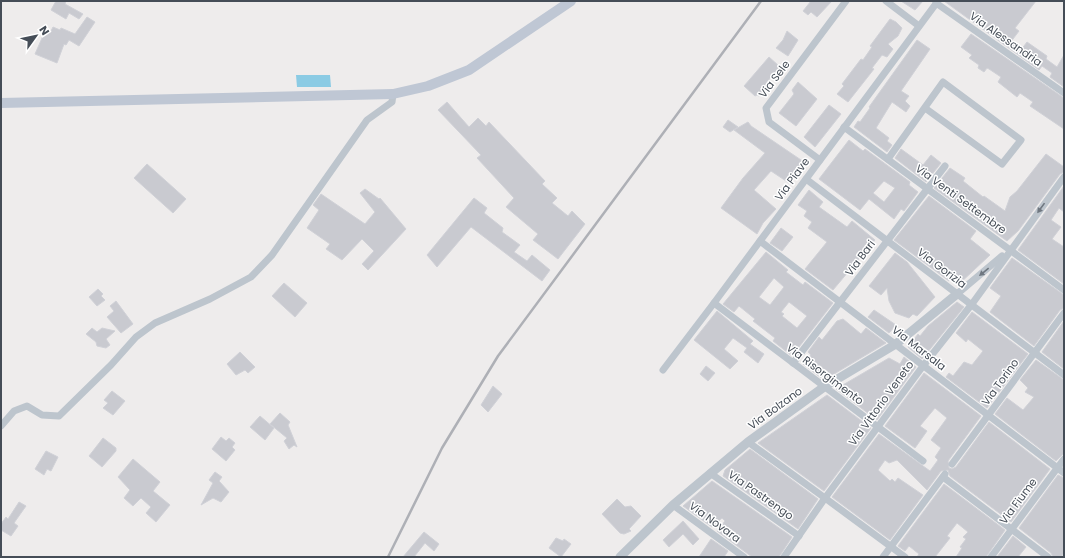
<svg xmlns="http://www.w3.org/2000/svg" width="1065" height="558" font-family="Poppins,sans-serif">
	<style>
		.water { fill: #8bcbe4 }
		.building { fill: #c9cad0; stroke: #d0d1d7; fill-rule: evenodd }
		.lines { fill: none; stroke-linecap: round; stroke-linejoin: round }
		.minor { stroke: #bdc5cd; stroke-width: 7 }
		.tertiary { stroke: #bdc5cd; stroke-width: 9 }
		.secondary { stroke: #bfc7d4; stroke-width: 10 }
		.rail { stroke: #aeb0b6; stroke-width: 2.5 }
		.oneway { fill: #6f7780 }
		.labels { text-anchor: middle; stroke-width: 3; stroke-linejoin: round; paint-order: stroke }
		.street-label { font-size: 11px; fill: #454d57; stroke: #fff }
	</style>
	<rect width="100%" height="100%" fill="#eeecec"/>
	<!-- water -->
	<path class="water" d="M296,75H330L331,87H297Z"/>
	<!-- building -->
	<g class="building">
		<path d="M56,1H66L65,4L83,14L79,19L69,13L66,19L51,10Z"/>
		<path d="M811,1H832L817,17L811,12L808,15L803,11Z"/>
		<path d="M901,1H923L915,10Z"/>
		<path d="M944,1H1036L1015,28L1019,31L1010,43L1021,50L1027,42L1047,56L1046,59L1057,67L1064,55V87L1050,77L1052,73L1042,66L1039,70Z"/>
		<path d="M87,17L95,22L79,46L69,40L66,45L64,44L57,63L35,54L46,29L51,31L53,27L60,30L61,28L75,34Z"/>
		<path d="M890,19L896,22L902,28L898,36L888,44L893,49L887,57L882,55L872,68L874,69L848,102L837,94L844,86L842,84L861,59L863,60L872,47L870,46Z"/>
		<path d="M787,31L798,40L788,56L776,48L783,40Z"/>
		<path d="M971,34L1064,98V129L1030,106L1033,102L1020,93L1017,97L998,82L1001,77L989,69L987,68L984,72L978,68L979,65L969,58L972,55L961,47Z"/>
		<path d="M917,40L930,49L901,91L909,96L905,101L910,106L906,112L892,102L876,128L889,138L887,141L892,145L887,152L854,127L858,121L860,122L870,108L869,107Z"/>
		<path d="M769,57L779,66L778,69L766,83L768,85L759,96L757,95L755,96L744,86Z"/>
		<path d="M798,82L817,99L796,126L779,113L794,94L792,90Z"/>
		<path d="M447,102L469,127L478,118L486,126L489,122L545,181L542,184L557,198L552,203L568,216L572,211L585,224L558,259L533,240L538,234L506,207L514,198L477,158L481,155L438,110Z"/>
		<path d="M829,105L841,114L815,147L804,137Z"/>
		<path d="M728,120L738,127L730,132L723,127Z"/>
		<path d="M748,122L751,126L804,162L789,183L771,171L754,190L776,209L763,223L757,234L721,208L743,178L765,153L734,130Z"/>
		<path d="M849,140L863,151L865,149L910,182L909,185L918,192L904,211L901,209L894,219L869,199L860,210L819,179ZM884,181L895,188L884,202L873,193Z"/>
		<path d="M901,149L923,165L931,155L941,163L926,182L895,158Z"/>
		<path d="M1046,154L1064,167V172L1060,174L1018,231L1007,241L934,188L950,168L965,178L963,181L983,197L984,196L1005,211L1010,197L1017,191Z"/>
		<path d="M147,164L186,199L173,213L134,178Z"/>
		<path d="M1064,186V212L1059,208L1051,220L1061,227L1052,239L1064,247V284L1018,250Z"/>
		<path d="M365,189L379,199L380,198L406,229L368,270L362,264L374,251L362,239L342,260L326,249L330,244L307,228L319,210L313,205L321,194L365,224L375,212L360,193Z"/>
		<path d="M809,190L823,202L819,207L847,227L852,221L875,240L833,290L805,269L827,242L808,228L812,222L804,216L807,211L798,205Z"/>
		<path d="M929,196L976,231L970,239L990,255L958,285L950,279L949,281L894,240Z"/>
		<path d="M474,198L487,208L484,213L503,228L502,232L520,245L514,252L527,261L532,255L550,270L542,281L471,227L437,267L427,255Z"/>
		<path d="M781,228L793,237L782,251L770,243Z"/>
		<path d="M766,252L788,270L786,272L803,285L805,282L833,303L792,356L773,341L775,338L753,321L755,319L739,306L734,312L723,304ZM774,278L784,287L770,305L759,297ZM789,302L807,316L797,328L782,316L784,314L781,312Z"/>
		<path d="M895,253L907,262L935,297L917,316L913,314L909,318L895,313L889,301L887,288L881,295L869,286Z"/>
		<path d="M1012,258L1064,295V308L1060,310L1034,346L990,312L1001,296L990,288Z"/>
		<path d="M284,283L307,303L295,317L272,296Z"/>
		<path d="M98,289L103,294L101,296L105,300L97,306L89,297Z"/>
		<path d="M116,301L133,324L121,333L107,317L114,311L110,306Z"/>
		<path d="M957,302L964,307L922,359L908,347L918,334L920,336L928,326Z"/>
		<path d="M874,310L896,325L889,333L868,317Z"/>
		<path d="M717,311L753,341L750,344L764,354L758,363L744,352L747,348L733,338L724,349L738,361L730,369L694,340Z"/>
		<path d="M972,312L1028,354L987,408L946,377L949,373L953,376L964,362L972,365L983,351L968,339L966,342L956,333Z"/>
		<path d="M843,319L861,334L866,328L886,343L824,380L803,364L811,355L808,352L819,337L822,340L837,321Z"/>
		<path d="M1064,321V369L1042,352Z"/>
		<path d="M92,328L97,332L102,328L115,331L106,339L110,345L106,348L97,346L96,342L86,334Z"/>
		<path d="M240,352L255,367L248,373L245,370L236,375L227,364Z"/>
		<path d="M904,357L916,367L877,420L836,389L889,358L900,364Z"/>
		<path d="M1036,360L1064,380V453L1056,461L995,414L1007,398L1023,410L1034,397L1025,392L1028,388L1020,380Z"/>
		<path d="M706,366L715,373L708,381L700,374Z"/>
		<path d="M924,373L981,416L948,461L949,468L952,469L956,467L989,422L1050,469L1011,522L950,476L948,470L941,471L927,490L897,460L889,463L885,460L878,470L890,481L892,479L895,482L898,478L923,495L890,540L832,497L879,434L930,471L938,460L935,457L941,448L931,440L947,418L935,408L920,426L927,431L915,448L885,426Z"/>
		<path d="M493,386L502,394L488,412L481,405Z"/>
		<path d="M112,391L125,401L113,415L103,408L108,403L104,400Z"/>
		<path d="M827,395L871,428L824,491L758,443Z"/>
		<path d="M280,413L290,422L288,425L297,447L294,445L289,449L284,441L287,438L270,424Z"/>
		<path d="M260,416L274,428L265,440L250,427Z"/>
		<path d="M221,437L226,441L229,438L235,443L232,447L235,450L226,461L212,449Z"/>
		<path d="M103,438L116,448V451L102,467L89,456Z"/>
		<path d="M750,449L818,499L798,529L723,476L725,470Z"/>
		<path d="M46,451L58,457L51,471L47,469L44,475L35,469Z"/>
		<path d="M133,459L160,482L153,491L170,505L156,522L146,513L151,507L141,498L133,506L124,498L130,490L118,477Z"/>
		<path d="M215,472L222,477L219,481L229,492L221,502L213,498L201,505L213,483L209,480Z"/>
		<path d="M1058,475L1064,478V553L1061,557H1053L1051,553L1019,528Z"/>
		<path d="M712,481L792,537L779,557H752L717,531L725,521L722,518L712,527L683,506Z"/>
		<path d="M944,484L1005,530L986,557H956L962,548L960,547L966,539L963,537L968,532L957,523L947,536L950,538L935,557H917L919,554L909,546L905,551L898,546Z"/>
		<path d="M617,499L625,507L631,506L641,516L629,529L631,531L624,534L620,533L602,514Z"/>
		<path d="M19,502L26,506L14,523L18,526L11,536L1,530V524L6,517L8,519Z"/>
		<path d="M683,521L699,539L693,545L683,534L669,547L663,540Z"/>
		<path d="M424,532L439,544L434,551L425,543L414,557H403Z"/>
		<path d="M1013,536L1026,547L1018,557H997Z"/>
		<path d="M556,538L563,541L564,539L571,544L561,557L549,548Z"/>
		<path d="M711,539L728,551L724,557H699Z"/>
	</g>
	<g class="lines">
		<!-- minor -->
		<g class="minor">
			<path d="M886,1L919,26"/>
			<path d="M936,3L1064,93"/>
			<path d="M844,127L1064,290"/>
			<path d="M888,159L943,82L1021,140L1002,164L925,108"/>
			<path d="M820,160L769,122L766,108L846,1"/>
			<path d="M806,179L1064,375"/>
			<path d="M760,241L1064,473"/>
			<path d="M957,294L1002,256"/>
			<path d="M714,303L923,461"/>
			<path d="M793,363L945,166"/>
			<path d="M663,370L714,303L938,1"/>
			<path d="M1,426L14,411L27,406L42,415L59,416L111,365L136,337L155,323L210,299L251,277L272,255L367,120L392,102L393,94"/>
			<path d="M748,442L825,498L923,366L972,304L1064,177"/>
			<path d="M952,464L1064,313"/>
			<path d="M710,473L799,536"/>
			<path d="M943,477L1048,557"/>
			<path d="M673,505L744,557"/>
			<path d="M784,557L825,498L905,557"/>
			<path d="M883,557L945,474"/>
			<path d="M991,557L1064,459"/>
		</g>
		<!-- tertiary -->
		<path class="tertiary" d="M620,557L673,505L748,442L824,387L896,344L957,294"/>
		<!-- secondary -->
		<path class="secondary" d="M1,103L393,94L428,86L469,70L571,1"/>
		<!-- rail -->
		<path class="rail" d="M388,557L442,448L498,356L761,1"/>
	</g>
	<!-- one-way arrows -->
	<defs><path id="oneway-solid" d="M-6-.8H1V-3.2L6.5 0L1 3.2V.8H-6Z"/></defs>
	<g class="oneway">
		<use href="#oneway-solid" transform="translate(1041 208) rotate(126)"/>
		<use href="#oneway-solid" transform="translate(984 272) rotate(141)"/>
	</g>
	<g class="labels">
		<!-- street labels -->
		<g class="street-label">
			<text transform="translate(1006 39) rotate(35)" y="4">Via Alessandria</text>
			<text transform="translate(774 79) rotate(-53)" y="4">Via Sele</text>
			<text transform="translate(792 179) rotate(-54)" y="4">Via Piave</text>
			<text transform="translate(961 199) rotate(36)" y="4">Via Venti Settembre</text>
			<text transform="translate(860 258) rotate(-53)" y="4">Via Bari</text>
			<text transform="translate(942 268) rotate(37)" y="4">Via Gorizia</text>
			<text transform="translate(919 348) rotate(38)" y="4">Via Marsala</text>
			<text transform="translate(825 374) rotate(37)" y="4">Via Risorgimento</text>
			<text transform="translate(1000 382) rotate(-54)" y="4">Via Torino</text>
			<text transform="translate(881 403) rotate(-54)" y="4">Via Vittorio Veneto</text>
			<text transform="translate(775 408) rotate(-36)" y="4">Via Bolzano</text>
			<text transform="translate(761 495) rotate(35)" y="4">Via Pastrengo</text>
			<text transform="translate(1018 501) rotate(-53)" y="4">Via Fiume</text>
			<text transform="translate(715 522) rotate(36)" y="4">Via Novara</text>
		</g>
	</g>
	<!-- border -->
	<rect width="1065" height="558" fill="none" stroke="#454d57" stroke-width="4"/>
	<!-- north arrow -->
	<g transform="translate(36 36) rotate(57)" stroke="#ffffff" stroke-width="3" paint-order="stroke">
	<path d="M0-3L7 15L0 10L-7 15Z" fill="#454d57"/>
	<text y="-6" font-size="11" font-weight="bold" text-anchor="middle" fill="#454d57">N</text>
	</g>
</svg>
